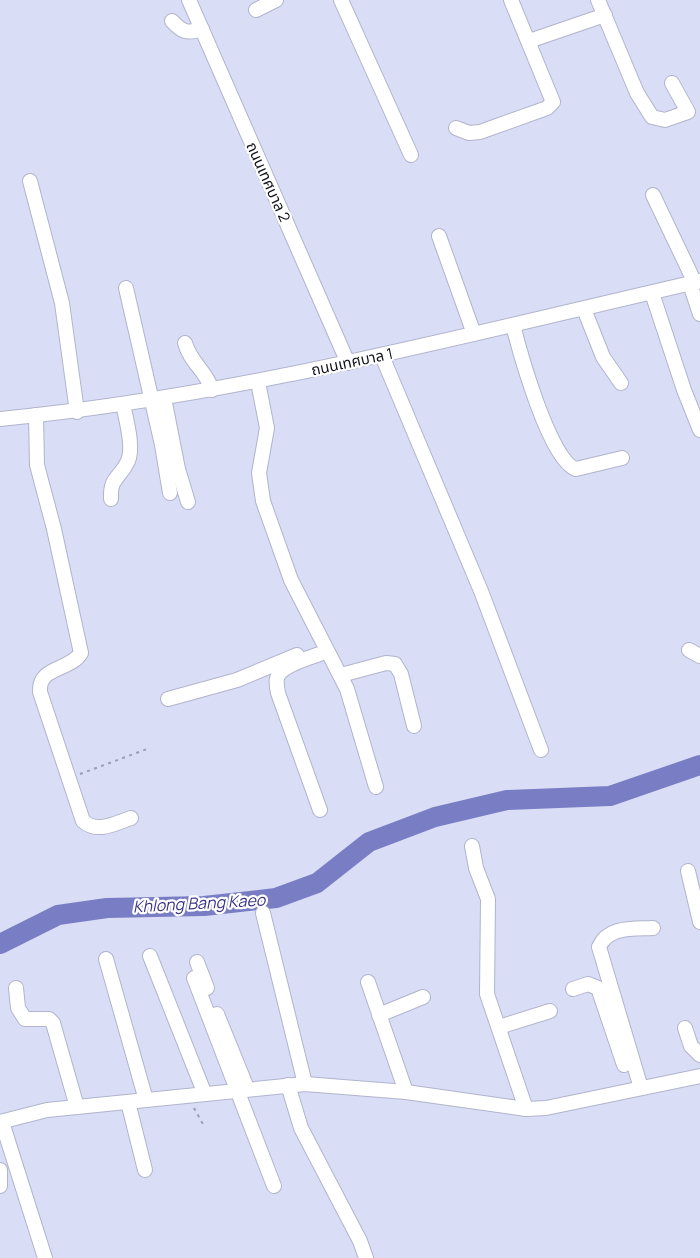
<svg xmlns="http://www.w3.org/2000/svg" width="700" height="1258" font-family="Manrope,'Noto Sans Thai',sans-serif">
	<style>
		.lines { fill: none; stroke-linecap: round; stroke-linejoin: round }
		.river { stroke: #797dc3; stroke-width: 20 }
		.minor-casing { stroke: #b1b4cc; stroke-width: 16 }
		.path { stroke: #9b9eb1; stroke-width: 2; stroke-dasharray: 3 4.5; stroke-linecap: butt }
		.minor { stroke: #fff; stroke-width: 14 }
		.labels { text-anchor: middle; stroke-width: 4.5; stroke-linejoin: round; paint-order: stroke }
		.street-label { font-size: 15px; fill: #11121a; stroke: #fff }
		.water-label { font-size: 16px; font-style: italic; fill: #393387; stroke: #fff }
	</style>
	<rect width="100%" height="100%" fill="#daddf6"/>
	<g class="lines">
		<!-- river -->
		<path class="river" d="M0,944L58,915L107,908L204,906L276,898L317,883L369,842L435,817L507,800L610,796L700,765"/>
		<!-- minor casing -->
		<g class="minor-casing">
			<g id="minor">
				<path d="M189,0L348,363"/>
				<path d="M341,0L411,155"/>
				<path d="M598,0L637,93L652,117L665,120L688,112L672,83"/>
				<path d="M256,10L276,0"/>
				<path d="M172,21C182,32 187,34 202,29"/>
				<path d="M529,41L605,15"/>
				<path d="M456,128L469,133L480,132L547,108L553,102L511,0"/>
				<path d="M30,181L62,303L77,412"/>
				<path d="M653,195L695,283"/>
				<path d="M439,236L474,334"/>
				<path d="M690,284L700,314"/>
				<path d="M126,288L162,445L170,493"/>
				<path d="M652,293L684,390L700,430"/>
				<path d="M584,309L603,357L621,383"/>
				<path d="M513,325C520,353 550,461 576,469L622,458"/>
				<path d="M185,343C191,364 206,370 212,390"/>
				<path d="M382,356L481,591L541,750"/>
				<path d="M258,382L267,428L259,473L263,501L291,580L347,689L376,787"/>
				<path d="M164,398L178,469L188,502"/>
				<path d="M36,415L37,465L54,529L81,653C70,671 38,666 40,692L83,821C97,834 116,823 131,818"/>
				<path d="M0,419C238,396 468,334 700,281"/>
				<path d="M111,499C110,476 120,479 128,461C134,446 126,420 123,404"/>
				<path d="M689,650L700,656"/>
				<path d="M341,675L386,663L395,664L401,674L414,726"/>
				<path d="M168,699L237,680L297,655"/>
				<path d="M320,810L278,693C277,687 275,679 279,674C288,662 315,657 327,651"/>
				<path d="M472,846L476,868L488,899L487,994L526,1109"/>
				<path d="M688,871L700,922"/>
				<path d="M263,913L305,1084"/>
				<path d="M150,956L204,1092"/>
				<path d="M106,959L146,1100"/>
				<path d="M197,962L207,988"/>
				<path d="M194,978L274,1186"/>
				<path d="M368,982L406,1092"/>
				<path d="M16,988L18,1008L25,1019H49L53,1023L77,1107"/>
				<path d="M573,989L588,984L598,988L624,1065"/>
				<path d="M217,1014L247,1088"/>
				<path d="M379,1015L423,997"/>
				<path d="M499,1027L550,1011"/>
				<path d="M685,1028L691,1046L700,1055"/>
				<path d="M288,1085L301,1128L360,1241L366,1258"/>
				<path d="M641,1088L599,947C608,926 633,929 653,928"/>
				<path d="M128,1102L145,1170"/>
				<path d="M0,1122L47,1110L305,1084L406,1092L526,1109L546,1108L700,1076"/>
				<path d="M2,1122L45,1258"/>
				<path d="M0,1170V1186"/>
			</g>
		</g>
		<!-- path -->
		<g class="path">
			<path d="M80,774L147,749"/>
			<path d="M194,1108L204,1126"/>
		</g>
		<!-- minor -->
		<use href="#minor" class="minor"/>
	</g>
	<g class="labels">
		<!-- street labels -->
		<g class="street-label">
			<text transform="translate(268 182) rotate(66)" y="5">ถนนเทศบาล 2</text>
			<text transform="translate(352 362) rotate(-12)" y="5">ถนนเทศบาล 1</text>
		</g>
		<!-- water labels -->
		<g class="water-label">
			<text transform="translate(199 903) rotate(-3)" y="6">Khlong Bang Kaeo</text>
		</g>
	</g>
</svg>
